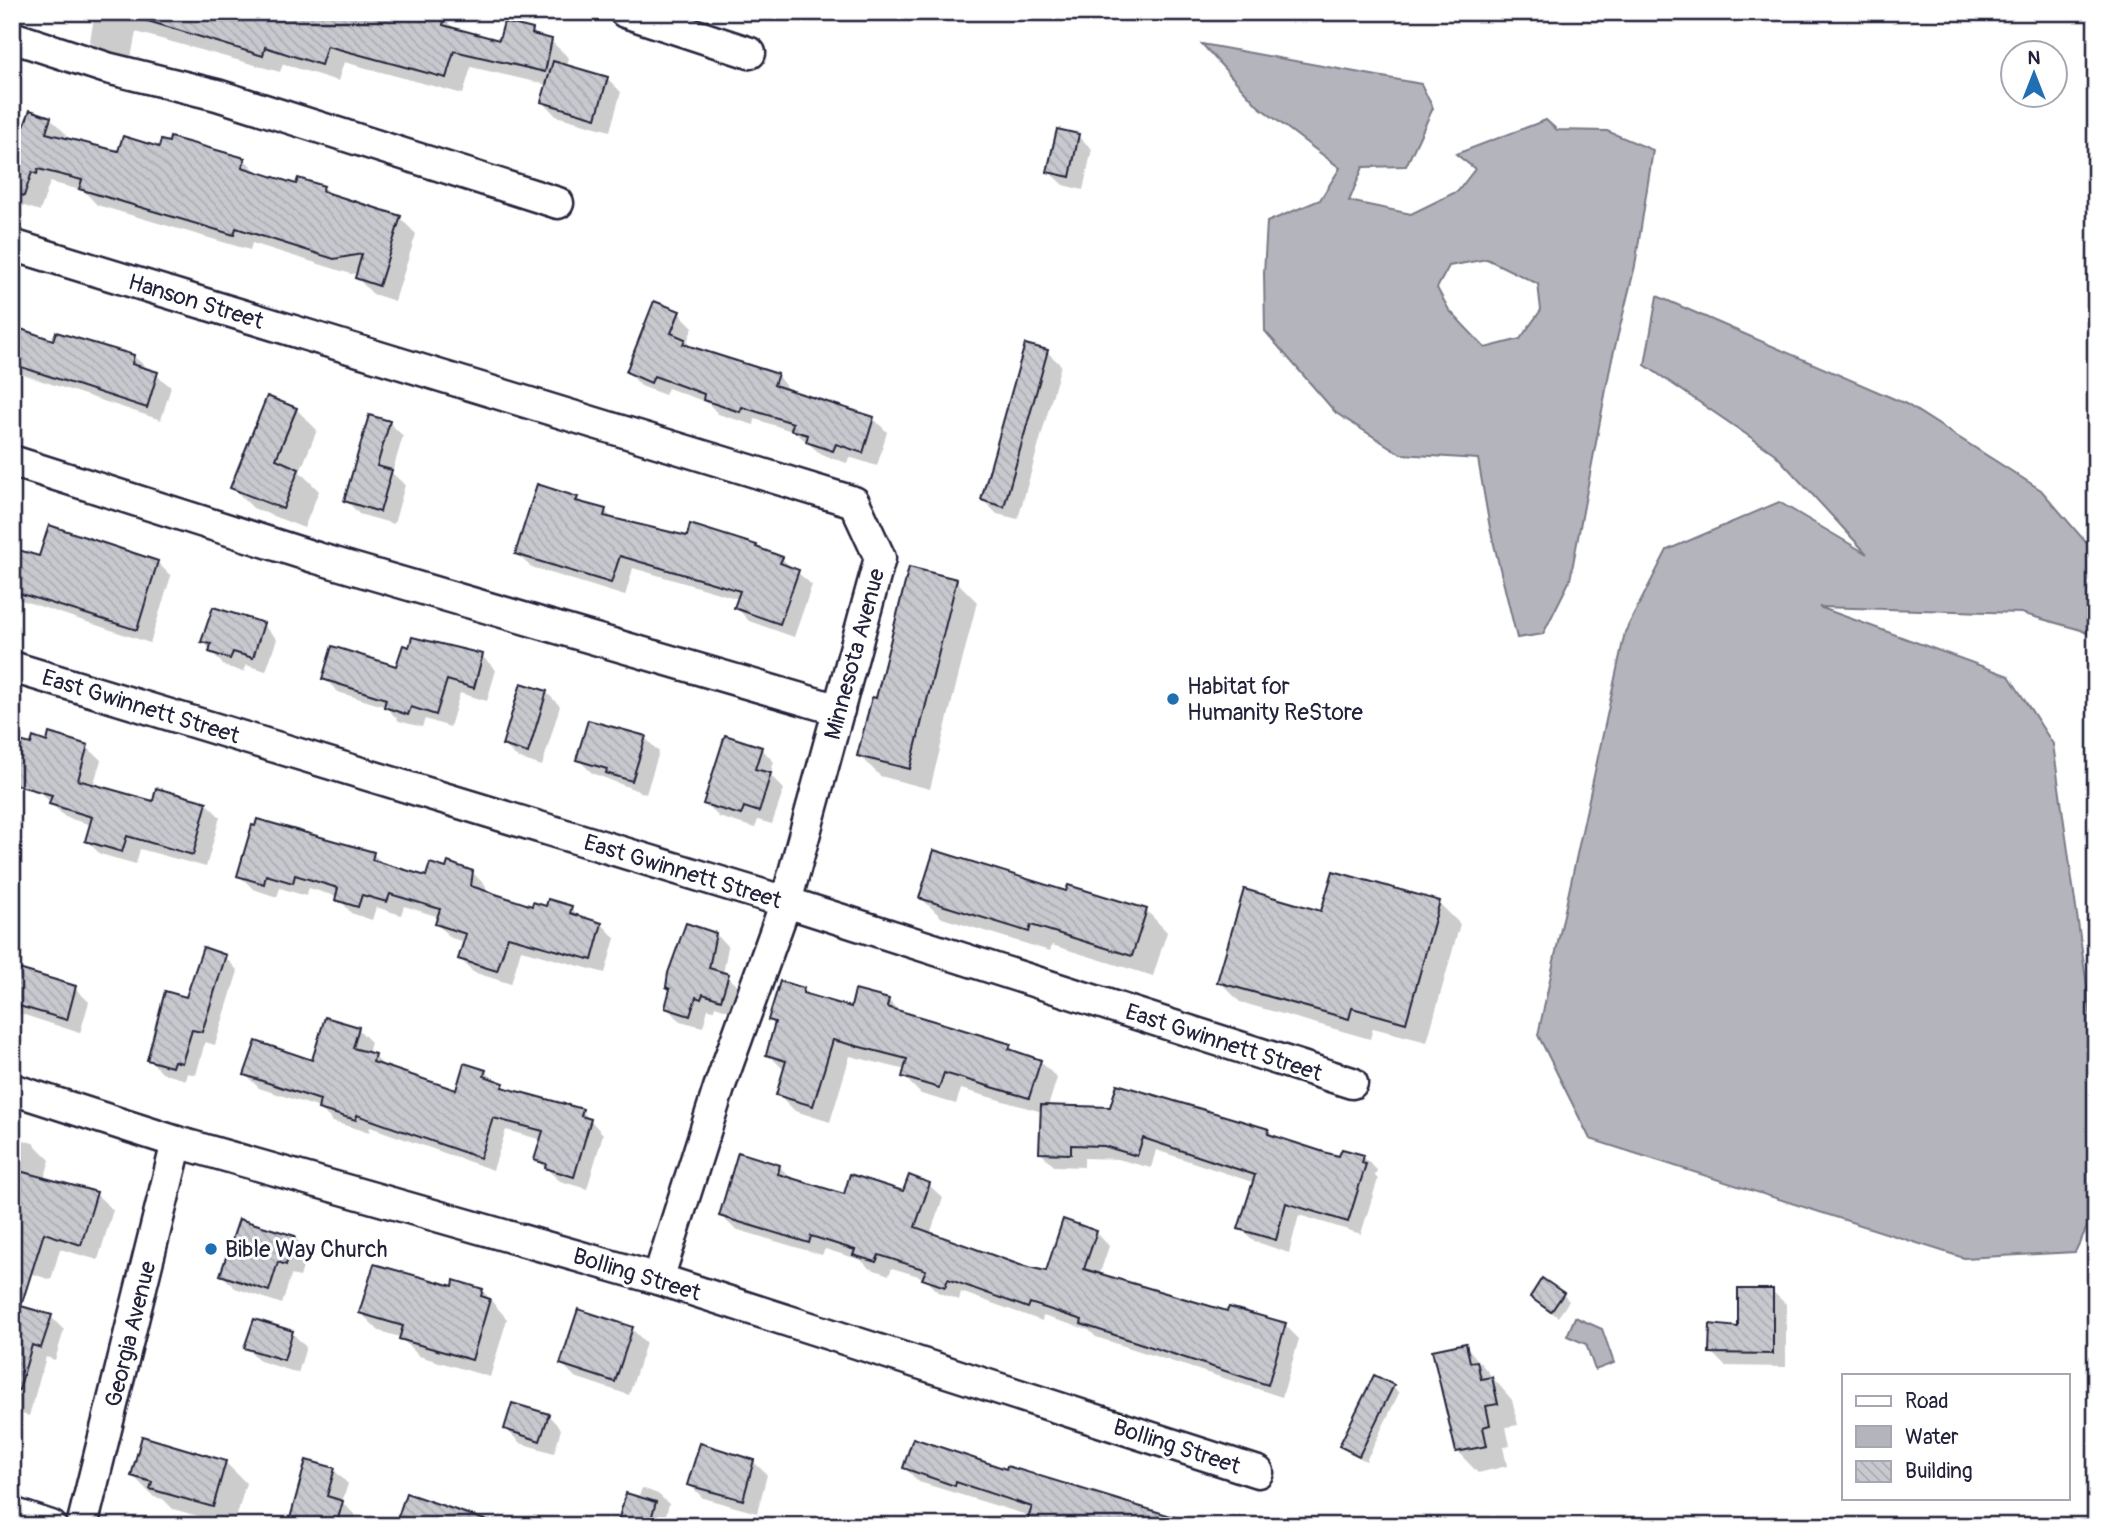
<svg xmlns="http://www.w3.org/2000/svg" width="2108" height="1538" font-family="Pangolin,sans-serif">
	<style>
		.water { fill: #b4b4bc; stroke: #7a7a88; stroke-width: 2; fill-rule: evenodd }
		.shadow { fill: #0003 }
		.building { fill: url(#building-back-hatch); stroke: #22223b; stroke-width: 2 }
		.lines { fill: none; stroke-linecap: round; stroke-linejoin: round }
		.minor-casing { stroke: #22223b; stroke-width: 35 }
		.minor { stroke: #fff; stroke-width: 30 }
		.poi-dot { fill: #1f6fb2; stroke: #fff; stroke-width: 2.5 }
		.labels { text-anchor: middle; stroke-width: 6; stroke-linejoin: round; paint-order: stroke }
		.street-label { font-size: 23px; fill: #22223b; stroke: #fff }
		.poi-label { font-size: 23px; fill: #22223b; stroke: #fff; text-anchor: start }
	</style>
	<defs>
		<pattern id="building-back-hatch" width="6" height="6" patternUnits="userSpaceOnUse" patternTransform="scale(1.75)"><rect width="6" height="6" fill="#c8c8cf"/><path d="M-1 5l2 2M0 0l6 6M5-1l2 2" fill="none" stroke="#acacb3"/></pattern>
	</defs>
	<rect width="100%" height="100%" fill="#fff"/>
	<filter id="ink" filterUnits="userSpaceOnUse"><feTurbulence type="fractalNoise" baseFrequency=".0143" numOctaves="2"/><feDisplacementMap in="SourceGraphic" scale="14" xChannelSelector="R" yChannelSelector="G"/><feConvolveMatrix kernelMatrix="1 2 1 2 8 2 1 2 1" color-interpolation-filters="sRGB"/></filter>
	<g filter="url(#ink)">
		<!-- water -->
		<g class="water">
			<path d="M1202,44L1421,84L1433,108L1406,166L1363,167L1349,201L1411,214L1458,191L1475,169L1456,154L1546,120L1557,130L1607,131L1653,150L1635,266L1611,363L1570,580L1543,634L1517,638L1490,528L1478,459L1401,454L1336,413L1265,331L1264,273L1267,222L1320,200L1340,168L1258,106ZM1487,259L1538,284L1541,310L1520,339L1485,348L1449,310L1437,288L1449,266Z"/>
			<path d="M1657,296L1906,404L2041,490L2096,554V638L2081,630L2021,613L1819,607L2009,676L2053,744L2096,1051V1209L2075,1252L1964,1258L1590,1139L1538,1035L1625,632L1667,550L1779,502L1867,554L1775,454L1645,365Z"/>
			<path d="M1575,1317L1602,1329L1614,1363L1595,1370L1586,1344L1567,1336Z"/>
		</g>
		<!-- shadow -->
		<g class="shadow">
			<path d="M95,12H423L444,19L455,30L501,42L532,30L540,38L551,41L569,58L567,66L607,78L621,92L610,131L556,116L543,102L548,85L471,67L463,94L344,62L338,81L283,64L280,72L136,32L130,63L107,58L90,41Z"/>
			<path d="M50,118L66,134L65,139L120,154L160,149L244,159L259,174L297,186L323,187L331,195L400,218L416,234L395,301L373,294L357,278L358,273L351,274L252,243L250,250L97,205L84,191L50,182L40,211L21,205L12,196V125L25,129Z"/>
			<path d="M1078,136L1092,149L1083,190L1063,185L1049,172Z"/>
			<path d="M679,313L693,327L687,342L693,349L777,375L790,392L873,418L887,432L877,466L849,457L847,463L822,455L795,432L755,419L754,425L718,414L708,403L668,388L665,395L641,386L628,372Z"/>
			<path d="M12,323L19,330L55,342L133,356L171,387L161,420L12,371Z"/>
			<path d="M1047,352L1061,365L1018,519L997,514L983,500Z"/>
			<path d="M296,409L317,430L300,472L319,491L304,528L253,508L232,487Z"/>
			<path d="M389,422L403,436L392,473L405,485L394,524L359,514L346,500Z"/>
			<path d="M577,498L583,505L605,511L616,521L688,538L756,546L782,559L812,585L794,637L749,621L736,607L739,599L633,568L625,596L531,567L517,554Z"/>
			<path d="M12,550L40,558L157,562L171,576L150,643L12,597Z"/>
			<path d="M956,581L977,602L930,789L880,776L859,755L877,700Z"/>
			<path d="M263,625L277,639L266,671L246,665L244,672L224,666L203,641Z"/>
			<path d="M482,656L496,670L487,701L460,693L450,727L425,719L422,727L399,721L386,707L338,692L324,678Z"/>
			<path d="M546,692L560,706L542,766L518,758L504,745Z"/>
			<path d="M645,738L659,752L646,794L592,773L578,759Z"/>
			<path d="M12,741L32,746L87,747L101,760L93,786L154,803H206L220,817L206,867L140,849L136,864L100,854L87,841L91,825L65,817L40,792L12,785Z"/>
			<path d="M761,748L774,762L770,775L784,789L772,824L758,820L755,828L719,817L705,803Z"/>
			<path d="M259,821L373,854L385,866L427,879L447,870L472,872L486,886L485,893L533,908H571L582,919L602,924L615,938L605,973L521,950L511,984L473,972L460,958L465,942L451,938L437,924L439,917L404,906L401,915L376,907L372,920L351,913L338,897L309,888L306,896L280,888L277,897L253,889L239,875Z"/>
			<path d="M1334,873L1439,903L1460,924L1427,1042L1373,1028L1370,1039L1240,1002L1219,981L1322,913Z"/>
			<path d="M1069,887L1147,911L1167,932L1153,976L1052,945L1050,951L942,918L921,898L1068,893Z"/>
			<path d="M716,934L728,947L723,974L741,988L733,1012L715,1006L714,1010L708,1009L703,1027L680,1021L667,1008L672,991L667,987Z"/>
			<path d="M225,957L238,971L215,1045L205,1042L196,1075L188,1073L186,1080L162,1073L149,1059L187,999Z"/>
			<path d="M12,969L75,988L89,1002L80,1033L12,1011Z"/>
			<path d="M803,990L811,997L852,1010L856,993L889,1001L901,1013L1010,1046L1018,1054L1040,1061L1057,1078L1048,1107L1268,1130L1277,1139L1340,1159L1363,1157L1377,1170L1375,1176L1378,1179L1361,1234L1299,1215L1289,1253L1254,1241L1240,1228L1255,1183L1156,1150L1151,1168L1118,1159L1084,1158V1167L1054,1166L1041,1153L1042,1112L961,1089L956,1104L921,1094L904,1077L906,1070L850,1056L830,1122L795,1111L778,1094L785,1071L768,1054L776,1026L770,1020Z"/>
			<path d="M358,1029L371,1042L368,1054L374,1056L387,1069L457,1092L465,1065L485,1072L510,1091L582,1111L603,1134L587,1189L560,1181L536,1160L542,1140L506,1130L493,1170L370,1127L369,1132L333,1122L320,1108L259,1088L246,1075L314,1062Z"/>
			<path d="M12,1137L33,1143L50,1160L44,1180L96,1194L113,1210L98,1260L60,1249L51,1280L24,1271L12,1259Z"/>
			<path d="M780,1167L793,1180L845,1196L904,1194L929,1185L943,1198L930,1234L1020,1267L1047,1273L1096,1232L1109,1246L1099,1276L1228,1313L1285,1325L1299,1339L1282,1397L1096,1337L1089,1330L1043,1316L1042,1321L961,1292L959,1300L938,1292L925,1278L892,1268L889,1275L869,1268L861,1260L825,1249L822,1255L735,1229L721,1216Z"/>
			<path d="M294,1237L308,1251L300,1277L291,1275L282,1304L235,1288L222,1275Z"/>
			<path d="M454,1288L482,1290L507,1319L490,1377L419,1356L400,1337L379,1331L361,1313Z"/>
			<path d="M1772,1291L1786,1304V1367L1725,1366L1711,1352L1740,1329Z"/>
			<path d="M1563,1294L1569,1301L1558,1317L1532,1297Z"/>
			<path d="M12,1305L51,1317L64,1330L55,1360L46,1357L29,1416L12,1411Z"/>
			<path d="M632,1329L646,1343L629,1395L575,1377L562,1364Z"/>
			<path d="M292,1333L306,1347L298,1373L260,1361L246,1347Z"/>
			<path d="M1465,1345L1512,1400L1518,1425L1506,1427L1510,1446L1503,1447L1507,1466L1478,1473L1458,1452Z"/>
			<path d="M1393,1387L1399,1393L1366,1461L1348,1452L1341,1446Z"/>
			<path d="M548,1415L561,1429L554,1453L520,1443L506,1429Z"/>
			<path d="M753,1461L767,1475L757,1513L703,1498L689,1484Z"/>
			<path d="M225,1462L246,1483L234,1526L173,1509L163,1499L154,1497L133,1476Z"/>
			<path d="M905,1468L1007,1471L1063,1526L919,1482Z"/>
			<path d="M334,1470L348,1484L342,1502L356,1516L353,1526H293Z"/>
			<path d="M642,1488L658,1494L669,1504L663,1526H626L620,1520L638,1499Z"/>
		</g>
		<!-- building -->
		<g class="building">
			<path d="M139,12H428L445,17L443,25L499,40L504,22L533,29L532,34L552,39L545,72L454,51L446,78L327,46L321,65L265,47L263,56L138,18Z"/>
			<path d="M553,61L608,77L596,118L541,102Z"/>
			<path d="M30,110L51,117L46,133L118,151L123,136L159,147L161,140L169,142L170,137L245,158L242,167L296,184L298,178L324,186L322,191L401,216L379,286L355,278L362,254L334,259L236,228L234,235L79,189L82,180L38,169L37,174L32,172L24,196L12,192V123L24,126Z"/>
			<path d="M1057,129L1079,134L1070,177L1047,172Z"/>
			<path d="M654,301L680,311L671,333L685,339L683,344L778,374L774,385L874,417L863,453L836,444L833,451L806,442L808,435L791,430L793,423L742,407L740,412L703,400L704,394L654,376L651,383L626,372Z"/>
			<path d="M12,326L53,340L56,332L134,355L132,364L158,372L147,408L12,364Z"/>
			<path d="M1025,344L1048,350L1004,507L981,500Z"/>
			<path d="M267,396L297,408L276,459L299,469L283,509L230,488Z"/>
			<path d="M369,415L390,421L377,466L392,470L380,512L344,501Z"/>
			<path d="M537,484L578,497L576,501L606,509L604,516L687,536L690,524L757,545L756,547L783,557L780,563L799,570L780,624L734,608L740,591L620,556L611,583L515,554Z"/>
			<path d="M49,525L158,561L137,630L12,591V548L39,556Z"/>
			<path d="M909,567L957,579L910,769L857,756L872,697L876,698Z"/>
			<path d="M213,607L264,623L253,658L233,652L230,659L209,652L211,644L201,642Z"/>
			<path d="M412,637L483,654L474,688L447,680L436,715L411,707L408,715L384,707L386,699L322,679L332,646L396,666L403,645L409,647Z"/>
			<path d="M521,683L547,691L528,753L502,745Z"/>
			<path d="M588,720L646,736L632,781L606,773L607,769L576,760Z"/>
			<path d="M49,733L88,745L78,780L153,801L156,788L207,802L193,855L127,836L122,852L85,841L92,817L49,804L52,795L12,784V739L31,744L33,737L47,742Z"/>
			<path d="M725,735L762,747L755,769L771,773L759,812L744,807L741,815L703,804Z"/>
			<path d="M257,819L374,852L372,860L426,876L430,863L446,868L448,862L473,871L471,886L532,906L533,902L546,906L548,899L572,906L570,913L602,923L592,960L508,937L497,971L458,959L466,934L435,924L440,909L390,894L387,902L362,895L358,907L335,900L338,888L295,875L293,883L266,875L264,884L237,876L252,825L255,826Z"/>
			<path d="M934,850L1066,891L1068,885L1147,909L1132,956L1031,925L1029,932L919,898Z"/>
			<path d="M1333,871L1440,901L1406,1023L1352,1008L1349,1019L1217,982L1244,889L1321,911Z"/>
			<path d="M686,923L716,933L709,968L729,974L721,1000L703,994L701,999L696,997L690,1016L665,1008L670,989L666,987L668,973Z"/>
			<path d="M203,947L226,955L202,1032L192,1030L182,1063L174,1061L172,1067L147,1060L165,991L186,997Z"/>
			<path d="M12,967L76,986L67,1020L12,1004Z"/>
			<path d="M780,981L804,988L803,993L851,1007L855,990L889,999L887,1007L1011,1044L1009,1049L1041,1060L1029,1098L944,1073L939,1088L902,1077L907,1059L833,1040L813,1106L776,1095L786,1061L766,1055L775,1022L768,1020Z"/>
			<path d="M325,1017L359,1027L353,1048L375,1054L373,1062L456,1090L464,1063L486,1070L484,1076L504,1083L502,1087L583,1109L581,1116L591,1119L574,1177L545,1168L546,1164L534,1160L543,1131L493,1118L480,1158L357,1115L356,1120L318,1109L320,1100L244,1075L256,1041L312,1060Z"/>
			<path d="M1117,1084L1269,1129L1268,1134L1327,1153L1339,1156L1342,1149L1364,1155L1362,1163L1366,1164L1348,1222L1286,1203L1276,1240L1238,1229L1255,1175L1143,1138L1137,1156L1104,1146L1071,1145V1154L1039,1153L1041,1105L1110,1107Z"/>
			<path d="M738,1152L780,1165L778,1174L844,1194L850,1174L903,1191L909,1175L930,1183L915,1227L1020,1265L1046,1271L1063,1219L1097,1231L1084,1269L1227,1311L1229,1307L1286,1323L1268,1385L1081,1324L1082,1320L1030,1303L1028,1308L948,1279L945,1287L922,1279L926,1270L879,1255L876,1262L853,1255L855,1250L811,1236L809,1243L719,1216Z"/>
			<path d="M12,1169L97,1192L81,1245L44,1233L21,1306L52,1315L41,1348L32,1345L19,1390L12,1389Z"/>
			<path d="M239,1219L295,1236L286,1265L278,1262L269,1291L220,1275Z"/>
			<path d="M374,1264L453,1286L454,1280L483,1289L481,1296L490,1299L472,1360L399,1339L403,1326L359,1313Z"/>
			<path d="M1542,1278L1564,1293L1551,1312L1530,1297Z"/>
			<path d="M1738,1289H1773V1354L1709,1353L1710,1324L1738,1327Z"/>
			<path d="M578,1309L633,1327L615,1382L560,1364Z"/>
			<path d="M254,1319L293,1331L284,1360L244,1348Z"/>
			<path d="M1466,1343L1470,1362L1477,1361L1481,1379L1492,1377L1498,1404L1486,1406L1490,1425L1483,1427L1487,1446L1456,1452L1432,1350Z"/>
			<path d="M1374,1375L1394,1385L1359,1456L1339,1446Z"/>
			<path d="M512,1403L549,1414L540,1441L504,1429Z"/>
			<path d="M142,1436L226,1461L213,1507L150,1489L152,1482L131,1476Z"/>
			<path d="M913,1438L1006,1469L1007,1466L1184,1520V1526H1041L1027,1521L1032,1507L956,1482L955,1486L903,1468Z"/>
			<path d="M700,1443L754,1460L743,1500L687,1485Z"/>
			<path d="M306,1460L335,1468L327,1496L343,1501L336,1526H288Z"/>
			<path d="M406,1493L491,1522L490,1526H395Z"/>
			<path d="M626,1493L656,1502L649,1526L618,1521Z"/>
		</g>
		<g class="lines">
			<!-- minor casing -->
			<g class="minor-casing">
				<g id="minor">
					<path d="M625,12L750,53"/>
					<path d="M12,37L107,68L217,95L558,203"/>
					<path d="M12,245L854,502L880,558L786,902L719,1088L658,1279"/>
					<path d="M12,461L317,558L839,710"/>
					<path d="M12,667L786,902L1352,1083"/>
					<path d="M12,1089L177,1142L658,1279L1258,1472"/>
					<path d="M12,1513L51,1526"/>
					<path d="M82,1526L177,1142"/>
				</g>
			</g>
			<!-- minor -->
			<use href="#minor" class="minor"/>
		</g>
	</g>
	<!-- markers -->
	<g class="poi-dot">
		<circle cx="1173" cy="699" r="7"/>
		<circle cx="211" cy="1249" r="7"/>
	</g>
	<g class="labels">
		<!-- street labels -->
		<g class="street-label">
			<text transform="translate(196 301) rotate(17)" y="8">Hanson Street</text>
			<text transform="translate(854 654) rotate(-75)" y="8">Minnesota Avenue</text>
			<text transform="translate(141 706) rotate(17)" y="8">East Gwinnett Street</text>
			<text transform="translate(683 871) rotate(17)" y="8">East Gwinnett Street</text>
			<text transform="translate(1224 1042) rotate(18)" y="8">East Gwinnett Street</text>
			<text transform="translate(637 1274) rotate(17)" y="8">Bolling Street</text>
			<text transform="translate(130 1334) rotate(-76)" y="8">Georgia Avenue</text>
			<text transform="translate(1177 1446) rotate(18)" y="8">Bolling Street</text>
		</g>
		<!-- poi labels -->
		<g class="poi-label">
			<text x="1187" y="694">Habitat for<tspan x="1187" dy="26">Humanity ReStore</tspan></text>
			<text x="225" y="1257">Bible Way Church</text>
		</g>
	</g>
	<!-- margin -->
	<rect width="2108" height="1538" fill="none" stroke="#fff" stroke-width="42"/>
	<rect x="21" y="21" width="2066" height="1496" fill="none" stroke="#22223b" stroke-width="2.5" filter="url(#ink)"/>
	<!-- legend -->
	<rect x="1842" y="1374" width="228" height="126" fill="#ffffff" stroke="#a7a7b1" stroke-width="2"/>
	<rect x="1856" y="1396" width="35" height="10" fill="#ffffff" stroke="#a7a7b1" stroke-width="2"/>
	<text x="1905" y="1408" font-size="21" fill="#22223b">Road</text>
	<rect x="1856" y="1426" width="35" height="21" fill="#b4b4bc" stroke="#a7a7b1" stroke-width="2"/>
	<text x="1905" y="1444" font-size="21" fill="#22223b">Water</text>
	<rect x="1856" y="1461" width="35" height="21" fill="url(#building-back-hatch)" stroke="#a7a7b1" stroke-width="2"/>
	<text x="1905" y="1478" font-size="21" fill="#22223b">Building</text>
	<!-- north arrow -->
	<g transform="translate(2034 74)"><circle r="33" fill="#ffffff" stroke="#a7a7b1" stroke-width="2"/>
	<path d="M0-5L12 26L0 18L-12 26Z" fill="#1f6fb2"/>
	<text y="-10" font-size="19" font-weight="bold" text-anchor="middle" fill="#22223b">N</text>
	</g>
</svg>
